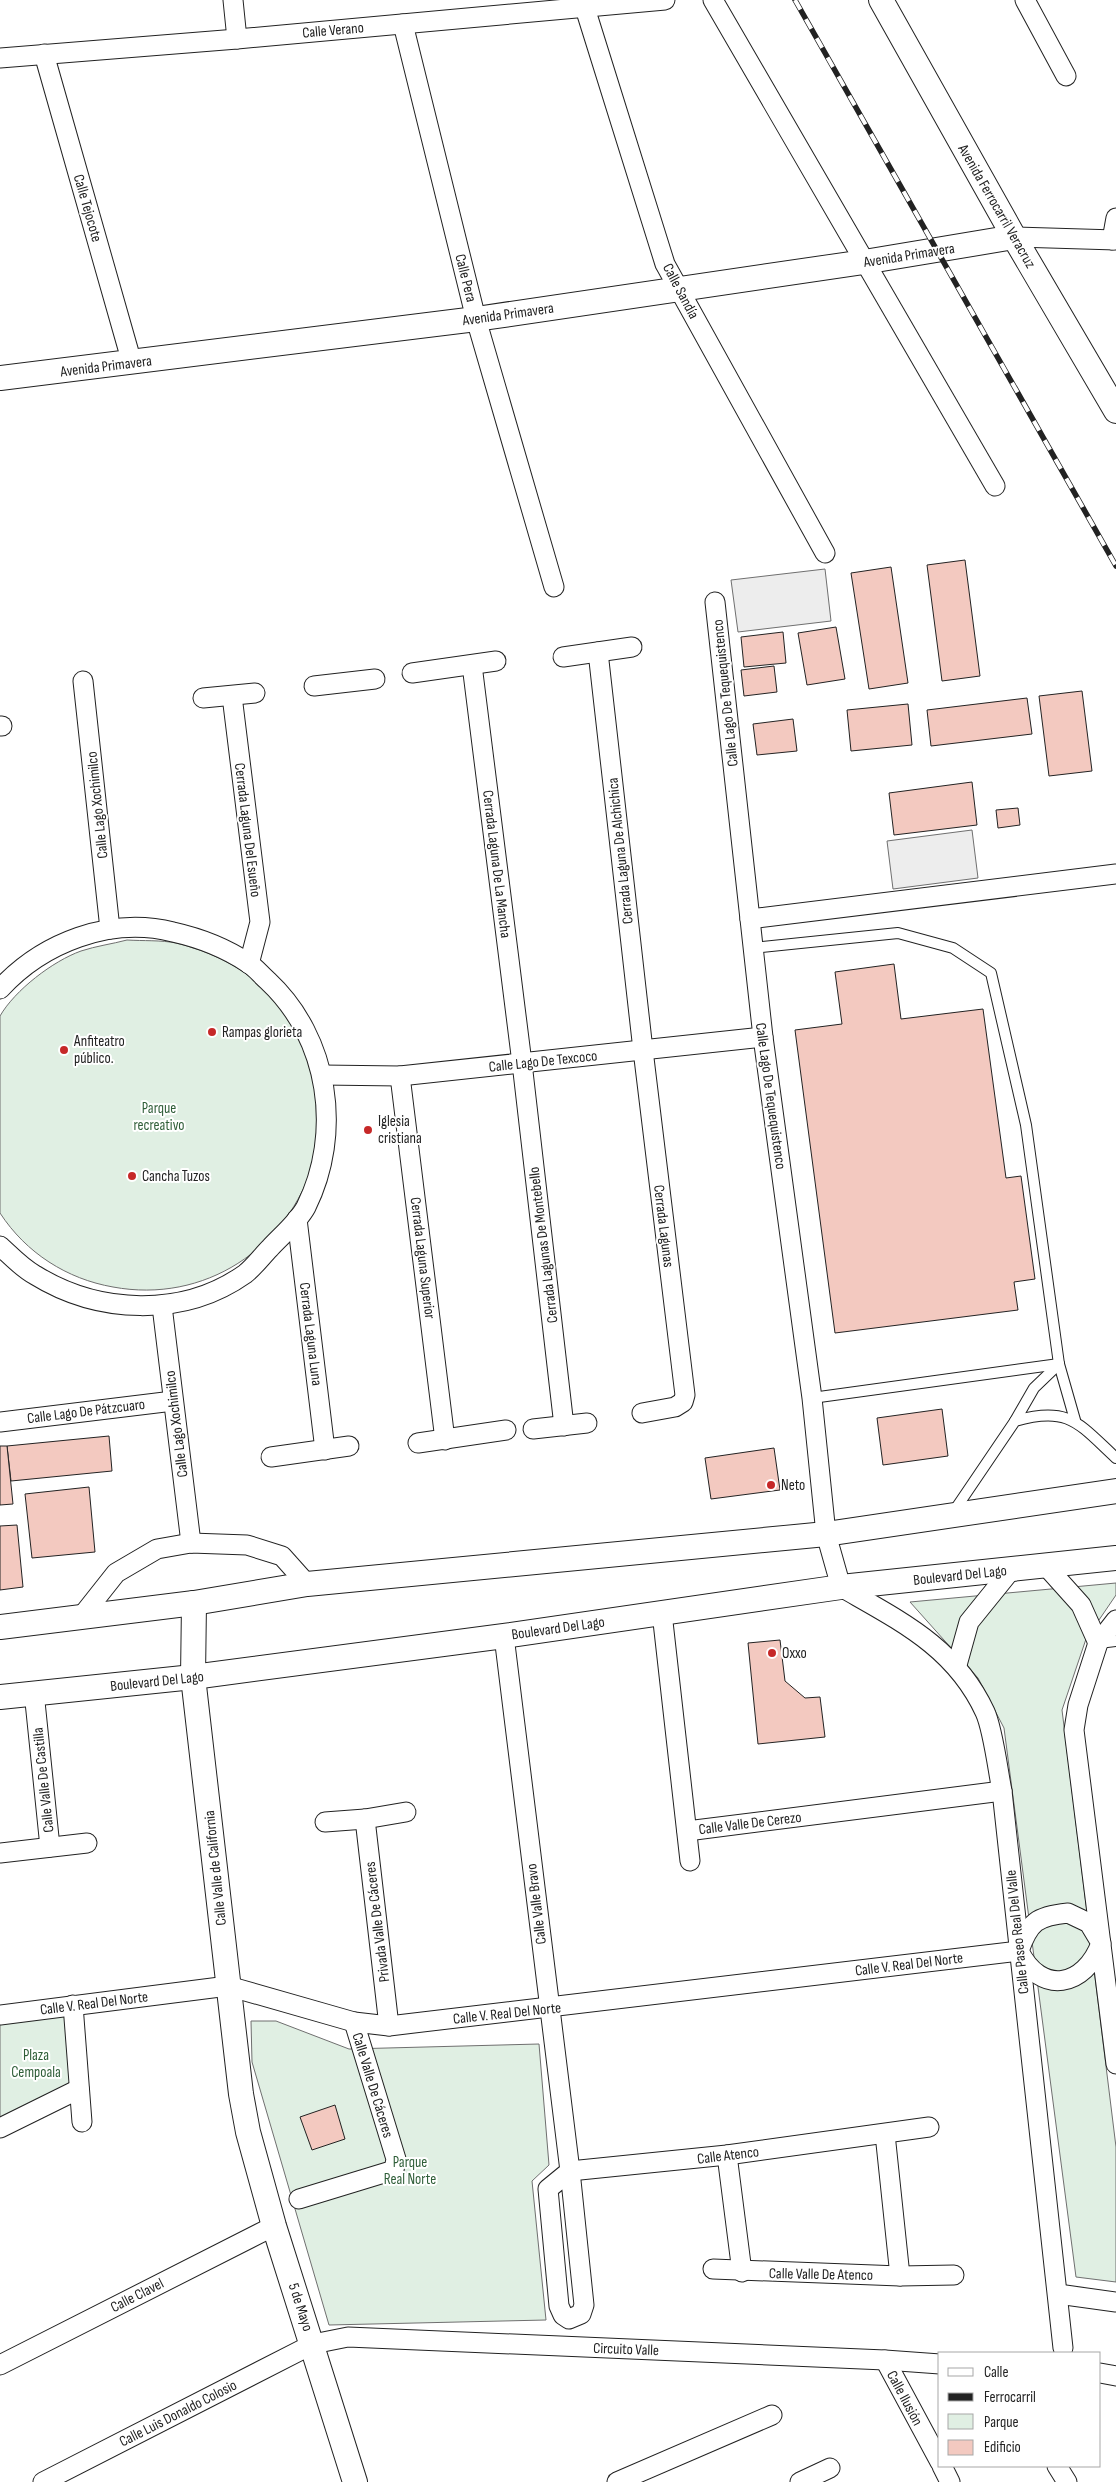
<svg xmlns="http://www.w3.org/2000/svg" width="1116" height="2482" font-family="'Sofia Sans Condensed',sans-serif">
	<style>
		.green { fill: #e0efe3; stroke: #6f6f6f }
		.parking { fill: #ededed; stroke: #6f6f6f }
		.building { fill: #f3c9c0; stroke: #222 }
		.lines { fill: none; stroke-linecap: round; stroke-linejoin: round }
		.service-casing { stroke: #222; stroke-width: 12 }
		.minor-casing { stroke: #222; stroke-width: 21 }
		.tertiary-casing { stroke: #222; stroke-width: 26 }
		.service { stroke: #fff; stroke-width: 10 }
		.minor { stroke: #fff; stroke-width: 19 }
		.tertiary { stroke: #fff; stroke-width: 24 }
		.rail-casing { stroke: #222; stroke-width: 5.5 }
		.rail { stroke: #fff; stroke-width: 4; stroke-dasharray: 11; stroke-linecap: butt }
		.poi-dot { fill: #c62828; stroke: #fff; stroke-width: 2 }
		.labels { text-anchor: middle; stroke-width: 4; stroke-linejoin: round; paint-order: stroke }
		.street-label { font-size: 15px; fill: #222; stroke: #fff }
		.poi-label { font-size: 15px; fill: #222; stroke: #fff; text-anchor: start }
		.park-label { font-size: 15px; fill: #2f5e38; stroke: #fff }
	</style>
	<rect width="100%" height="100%" fill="#fff"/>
	<!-- green -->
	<g class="green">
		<path d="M127,940C143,941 161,940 176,943C205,950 238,964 260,985C304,1024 322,1082 316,1138C315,1146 316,1154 314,1161C288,1249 204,1304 113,1287C67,1279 26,1253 0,1213V1016C15,990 53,961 81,951C96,946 112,944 127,940Z"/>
		<path d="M1116,1583V1595L1086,1639L1062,1710L1116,2147V2282L1076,2277L1004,1728L978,1678L910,1602Z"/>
		<path d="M66,2010L74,2086L0,2123V2019Z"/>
		<path d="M251,2021H276L349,2049L539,2044L549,2165L532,2181L546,2320L329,2325L252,2062Z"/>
	</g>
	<!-- parking -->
	<g class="parking">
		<path d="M825,569L831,621L738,632L731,580Z"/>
		<path d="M972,830L978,878L893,889L887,841Z"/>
	</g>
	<!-- building -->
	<g class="building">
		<path d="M965,560L980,676L942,681L927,565Z"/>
		<path d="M891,567L908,683L869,689L851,573Z"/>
		<path d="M836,627L845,679L807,685L798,633Z"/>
		<path d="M783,632L786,663L744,667L741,637Z"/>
		<path d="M774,666L777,692L744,696L741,670Z"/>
		<path d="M1082,691L1092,771L1049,776L1039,696Z"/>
		<path d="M1027,698L1032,734L931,746L927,710Z"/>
		<path d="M908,704L912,745L851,751L847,710Z"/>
		<path d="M793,719L797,751L757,755L753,724Z"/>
		<path d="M972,782L977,825L894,835L889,793Z"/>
		<path d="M1018,808L1020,825L998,828L996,810Z"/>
		<path d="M894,964L901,1019L983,1009L1006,1178L1021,1176L1035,1279L1014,1282L1018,1310L835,1333L795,1030L842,1024L835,972Z"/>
		<path d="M942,1409L948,1456L883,1465L877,1418Z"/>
		<path d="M109,1436L112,1471L11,1481L7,1446Z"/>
		<path d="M0,1446H7L13,1504L0,1505Z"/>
		<path d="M774,1448L780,1490L711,1499L705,1458Z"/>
		<path d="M89,1487L95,1552L32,1558L25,1494Z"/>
		<path d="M17,1525L23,1587L0,1590V1526Z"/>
		<path d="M780,1640L785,1681L805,1698L820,1697L825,1737L758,1744L748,1643Z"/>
		<path d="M335,2105L345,2139L312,2150L300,2117Z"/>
	</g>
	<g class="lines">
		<!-- service casing -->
		<g class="service-casing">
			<g id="service">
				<path d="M753,948L898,933L953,948L991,973L1026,1125L1059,1364L1075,1420"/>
				<path d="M812,1398L1059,1364"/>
				<path d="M1015,1421L1034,1388L1059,1364"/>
				<path d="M952,1514L1015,1421C1069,1405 1079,1424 1116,1458"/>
				<path d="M1099,1643L1116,1641"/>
			</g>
		</g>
		<!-- minor casing -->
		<g class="minor-casing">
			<g id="minor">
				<path d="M233,0L237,39"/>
				<path d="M713,0L995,486"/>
				<path d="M1025,0L1066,76"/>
				<path d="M585,8L665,264L825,553"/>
				<path d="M403,24L476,319L554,587"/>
				<path d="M44,54L132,363"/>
				<path d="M0,58L237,39L665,0"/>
				<path d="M1014,237L1116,240"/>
				<path d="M1112,240L1116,218"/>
				<path d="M715,602L763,1037L812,1398L826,1534L841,1587C900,1621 955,1647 985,1712C993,1729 998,1771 1002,1791L1063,2348"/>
				<path d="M598,652L643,1050L685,1395L683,1402L675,1407L642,1413"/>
				<path d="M563,657L632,647"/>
				<path d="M472,665L522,1063L564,1426"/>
				<path d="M412,673L496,661"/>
				<path d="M83,681L110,929"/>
				<path d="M314,686L375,679"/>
				<path d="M232,696L260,922L249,964"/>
				<path d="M203,698L255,693"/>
				<path d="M0,726H2"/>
				<path d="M750,919L1116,874"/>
				<path d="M0,989C42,943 110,916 173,932C200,938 224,947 248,963C255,967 261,975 268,981C329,1038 343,1133 306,1207C298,1222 282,1235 270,1248C262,1256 254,1267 245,1274C183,1318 98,1314 35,1275C22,1268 11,1256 0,1246"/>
				<path d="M322,1075L400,1076L763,1037"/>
				<path d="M400,1076L445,1440"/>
				<path d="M297,1219L325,1450"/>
				<path d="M162,1306L191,1543"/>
				<path d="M0,1422L173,1401"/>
				<path d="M533,1429L587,1423"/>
				<path d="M418,1443L506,1430"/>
				<path d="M271,1457L349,1446"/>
				<path d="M1046,1566L1081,1605L1098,1643"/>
				<path d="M662,1613L690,1861"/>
				<path d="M82,1616L116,1573L157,1549L191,1543L247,1545L282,1556L307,1584"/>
				<path d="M1116,1620L1098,1643L1078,1705L1074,1730L1116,2064"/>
				<path d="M504,1636L570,2171L584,2305L581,2314L569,2319L563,2315L559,2306L548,2189L570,2171"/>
				<path d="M957,1665L969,1622L1011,1570"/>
				<path d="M34,1692L50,1847"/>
				<path d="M365,1819L389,2026"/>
				<path d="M325,1822L365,1819L406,1812"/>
				<path d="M687,1831L1002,1791"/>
				<path d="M0,1853L87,1843"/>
				<path d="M1068,1913L1089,1923L1101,1943C1085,1987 1041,1996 1019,1951C1029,1922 1037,1916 1068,1913Z"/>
				<path d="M73,2005L82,2122"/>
				<path d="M0,2015L228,1986L354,2022L389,2026L1019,1951"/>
				<path d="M0,2128L79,2089"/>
				<path d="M885,2134L900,2276"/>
				<path d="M727,2155L742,2272"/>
				<path d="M570,2171L727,2155L929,2127"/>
				<path d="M299,2199L394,2170L396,2159L354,2022"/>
				<path d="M713,2269L900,2276L954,2275"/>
				<path d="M1058,2294L1116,2302"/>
				<path d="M885,2360L940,2462"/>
				<path d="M0,2365L274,2226"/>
				<path d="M1100,2373L1116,2376"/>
				<path d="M942,2466L950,2482"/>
				<path d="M1057,2466L1067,2482"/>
				<path d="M43,2482L313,2344L348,2337L885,2360L940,2364"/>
				<path d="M617,2482L772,2415"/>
				<path d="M800,2482L830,2468"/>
			</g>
		</g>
		<!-- tertiary casing -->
		<g class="tertiary-casing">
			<g id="tertiary">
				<path d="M881,0L1014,237L1116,411"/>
				<path d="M0,378L476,319L864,262L1014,237"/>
				<path d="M194,1603L193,1677L241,2094L248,2132L274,2226L355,2482"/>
				<path d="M0,1627L194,1603L307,1584L826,1534L1116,1491"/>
				<path d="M0,1697L193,1677L504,1636L841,1587L1116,1558"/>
			</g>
		</g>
		<!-- service -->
		<use href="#service" class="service"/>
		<!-- minor -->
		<use href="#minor" class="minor"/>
		<!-- tertiary -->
		<use href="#tertiary" class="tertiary"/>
		<!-- rail casing -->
		<g class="rail-casing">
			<path id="rail" d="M795,0L1116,566"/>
		</g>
		<!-- rail -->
		<use href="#rail" class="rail"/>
	</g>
	<!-- markers -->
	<g class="poi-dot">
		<circle cx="212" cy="1032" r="5"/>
		<circle cx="64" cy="1050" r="5"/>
		<circle cx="368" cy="1130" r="5"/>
		<circle cx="132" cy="1176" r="5"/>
		<circle cx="771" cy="1485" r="5"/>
		<circle cx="772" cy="1653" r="5"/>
	</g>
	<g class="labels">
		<!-- street labels -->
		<g class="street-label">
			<text transform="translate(333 30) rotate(-5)" y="5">Calle Verano</text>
			<text transform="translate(997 206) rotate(60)" y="5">Avenida Ferrocarril Veracruz</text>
			<text transform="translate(88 208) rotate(74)" y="5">Calle Tejocote</text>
			<text transform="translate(909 255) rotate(-9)" y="5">Avenida Primavera</text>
			<text transform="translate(466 278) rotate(76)" y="5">Calle Pera</text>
			<text transform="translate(681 291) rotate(62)" y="5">Calle Sandía</text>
			<text transform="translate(508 314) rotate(-8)" y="5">Avenida Primavera</text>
			<text transform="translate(106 366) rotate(-7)" y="5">Avenida Primavera</text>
			<text transform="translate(725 693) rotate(-96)" y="5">Calle Lago De Tequequistenco</text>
			<text transform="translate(97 805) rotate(-96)" y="5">Calle Lago Xochimilco</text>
			<text transform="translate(248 830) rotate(83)" y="5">Cerrada Laguna Del Esueño</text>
			<text transform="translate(620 851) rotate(-96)" y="5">Cerrada Laguna De Alchichica</text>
			<text transform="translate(497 864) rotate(83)" y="5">Cerrada Laguna De La Mancha</text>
			<text transform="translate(543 1061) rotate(-6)" y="5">Calle Lago De Texcoco</text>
			<text transform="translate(771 1096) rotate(82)" y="5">Calle Lago De Tequequistenco</text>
			<text transform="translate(664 1226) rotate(83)" y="5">Cerrada Lagunas</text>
			<text transform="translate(543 1245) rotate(-97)" y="5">Cerrada Lagunas De Montebello</text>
			<text transform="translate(423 1258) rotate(83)" y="5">Cerrada Laguna Superior</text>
			<text transform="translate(311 1334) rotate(83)" y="5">Cerrada Laguna Luna</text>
			<text transform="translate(86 1411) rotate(-7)" y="5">Calle Lago De Pátzcuaro</text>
			<text transform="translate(176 1424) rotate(-97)" y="5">Calle Lago Xochimilco</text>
			<text transform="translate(960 1575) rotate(-6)" y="5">Boulevard Del Lago</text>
			<text transform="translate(558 1628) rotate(-8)" y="5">Boulevard Del Lago</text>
			<text transform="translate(157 1681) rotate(-6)" y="5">Boulevard Del Lago</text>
			<text transform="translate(43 1780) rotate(-96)" y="5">Calle Valle De Castilla</text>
			<text transform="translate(750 1823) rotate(-7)" y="5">Calle Valle De Cerezo</text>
			<text transform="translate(215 1868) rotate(-96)" y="5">Calle Valle de California</text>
			<text transform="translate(536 1904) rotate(-97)" y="5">Calle Valle Bravo</text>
			<text transform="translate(377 1922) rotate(-97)" y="5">Privada Valle De Cáceres</text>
			<text transform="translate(1017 1932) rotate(-96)" y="5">Calle Paseo Real Del Valle</text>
			<text transform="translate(909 1964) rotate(-7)" y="5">Calle V. Real Del Norte</text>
			<text transform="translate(94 2003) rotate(-7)" y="5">Calle V. Real Del Norte</text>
			<text transform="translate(507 2013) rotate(-6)" y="5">Calle V. Real Del Norte</text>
			<text transform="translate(373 2085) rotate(73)" y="5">Calle Valle De Cáceres</text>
			<text transform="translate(728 2155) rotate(-7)" y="5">Calle Atenco</text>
			<text transform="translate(821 2274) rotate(1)" y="5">Calle Valle De Atenco</text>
			<text transform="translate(137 2295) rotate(-27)" y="5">Calle Clavel</text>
			<text transform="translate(301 2307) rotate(72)" y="5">5 de Mayo</text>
			<text transform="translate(626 2349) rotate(2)" y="5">Circuito Valle</text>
			<text transform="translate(905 2398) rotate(62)" y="5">Calle Ilusión</text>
			<text transform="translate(178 2413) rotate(-27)" y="5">Calle Luis Donaldo Colosio</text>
		</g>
		<!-- poi labels -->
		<g class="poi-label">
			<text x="222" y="1037">Rampas glorieta</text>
			<text x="74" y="1046">Anfiteatro<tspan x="74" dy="17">público.</tspan></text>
			<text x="378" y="1126">Iglesia<tspan x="378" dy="17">cristiana</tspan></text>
			<text x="142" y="1181">Cancha Tuzos</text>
			<text x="781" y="1490">Neto</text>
			<text x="782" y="1658">Oxxo</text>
		</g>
		<!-- park labels -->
		<g class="park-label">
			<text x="159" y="1113">Parque<tspan x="159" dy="17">recreativo</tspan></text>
			<text x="36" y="2060">Plaza<tspan x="36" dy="17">Cempoala</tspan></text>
			<text x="410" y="2167">Parque<tspan x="410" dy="17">Real Norte</tspan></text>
		</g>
	</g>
	<!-- legend -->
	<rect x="938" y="2352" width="162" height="115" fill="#ffffff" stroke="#a7a7a7"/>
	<rect x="948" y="2368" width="25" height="8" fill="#ffffff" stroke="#a7a7a7"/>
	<text x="984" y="2377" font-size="15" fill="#222222">Calle</text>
	<rect x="948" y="2393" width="25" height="8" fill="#222222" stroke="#a7a7a7"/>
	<text x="984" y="2402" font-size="15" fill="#222222">Ferrocarril</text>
	<rect x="948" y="2414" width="25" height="15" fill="#e0efe3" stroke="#a7a7a7"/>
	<text x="984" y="2427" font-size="15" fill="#222222">Parque</text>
	<rect x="948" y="2440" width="25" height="15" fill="#f3c9c0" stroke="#a7a7a7"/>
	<text x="984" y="2452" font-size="15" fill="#222222">Edificio</text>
</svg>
